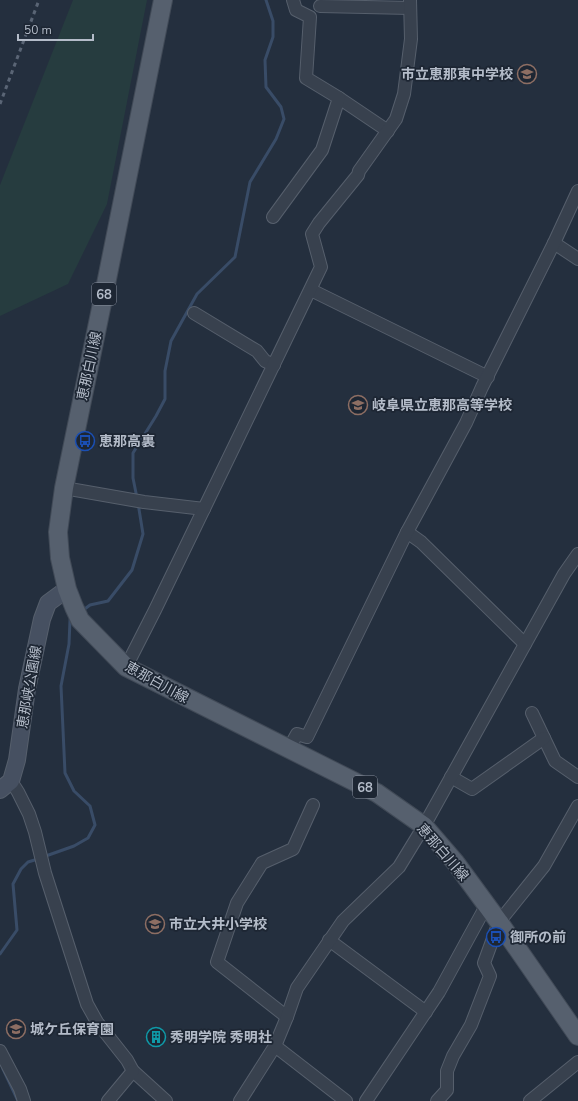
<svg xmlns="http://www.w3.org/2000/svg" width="578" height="1101" font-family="'Nunito Sans','Noto Sans JP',sans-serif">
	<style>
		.green { fill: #263c3f }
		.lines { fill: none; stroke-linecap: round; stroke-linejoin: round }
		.stream { stroke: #394c67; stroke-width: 3 }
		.minor-casing { stroke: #565f6c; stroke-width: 14 }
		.secondary-casing { stroke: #565f6c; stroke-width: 18 }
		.primary-casing { stroke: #414a57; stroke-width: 20 }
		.minor { stroke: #38414e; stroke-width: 12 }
		.secondary { stroke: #465061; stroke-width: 16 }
		.primary { stroke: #56606e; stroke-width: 18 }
		.rail { stroke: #5a6575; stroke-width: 3; stroke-dasharray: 4 4; stroke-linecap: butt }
		.labels { text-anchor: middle; stroke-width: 3.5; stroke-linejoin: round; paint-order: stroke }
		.shield { fill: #1d2633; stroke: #878f9c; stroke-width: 1 }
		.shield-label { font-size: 13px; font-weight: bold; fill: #b4bcc9 }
		.poi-label { font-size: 14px; font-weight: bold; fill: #b4bcc9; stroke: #1d2633; text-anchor: start }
		.street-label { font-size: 14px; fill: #b4bcc9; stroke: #1d2633 }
	</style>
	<rect width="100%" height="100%" fill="#242f3e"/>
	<!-- green -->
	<path class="green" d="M73,0H147L107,204L68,284L0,316V185Z"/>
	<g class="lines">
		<!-- stream -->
		<g class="stream">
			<path d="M137,498L133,478V453L156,416L165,399V371L171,341L197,294L235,257L250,182L276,139L284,119L281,107L266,87L265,60L273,37V21L266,0"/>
			<path d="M82,611L90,605L108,601L132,570L143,534L138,503"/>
			<path d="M43,857L74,846L88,838L95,825L90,806L74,791L65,773L61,686L69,644L70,620L73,618"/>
			<path d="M0,954L17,930L13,884L21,869L28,862L38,859"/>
			<path d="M3,1069L18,1101"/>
		</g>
		<!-- minor casing -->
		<g class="minor-casing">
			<g id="minor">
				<path d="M320,6L410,8"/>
				<path d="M339,98L388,131"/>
				<path d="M273,217L322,150L339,98L306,78L310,17L296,10L293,0"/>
				<path d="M554,243L578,259"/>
				<path d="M311,290L488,377"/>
				<path d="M194,313L257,351L265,361L274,365"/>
				<path d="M64,488L144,502L204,509"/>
				<path d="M407,532L421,542L525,644"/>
				<path d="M126,667L155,610L321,267L312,234L319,223L358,175L359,171L396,119L404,94L411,39L410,0"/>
				<path d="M532,713L555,761L578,777"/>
				<path d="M292,743L297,734L307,737L407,532L466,423L482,387L554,243L578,191"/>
				<path d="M451,777L472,789L544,738"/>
				<path d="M11,781L18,792L29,814L35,832L45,873L87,1004L97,1022L127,1060L133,1071L166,1101"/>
				<path d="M329,940L426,1012"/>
				<path d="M287,1017L217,962L237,903L262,863L293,849L313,805"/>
				<path d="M275,1046L346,1101"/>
				<path d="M0,1051L20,1089L24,1101"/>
				<path d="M108,1101L133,1071"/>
				<path d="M240,1101L275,1046L287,1017L297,988L343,921L399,867L424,826L564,574L578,554"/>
				<path d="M366,1101L439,992L486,906"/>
				<path d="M437,1101L447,1090V1071L453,1056L471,1025L490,976L484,963L499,922L544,866L578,806"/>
				<path d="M530,1101L578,1062"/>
			</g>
		</g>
		<!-- secondary casing -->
		<g class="secondary-casing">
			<path id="secondary" d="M0,790L11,781L17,760L27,689L42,619L48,603L67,589"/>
		</g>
		<!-- primary casing -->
		<g class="primary-casing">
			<path id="primary" d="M163,0L105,289L64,488L58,532L60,558L67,589L74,607L80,620L126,667L377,793L424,826L455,862L499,922L578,1036"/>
		</g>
		<!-- minor -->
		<use href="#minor" class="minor"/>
		<!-- secondary -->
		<use href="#secondary" class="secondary"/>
		<!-- primary -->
		<use href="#primary" class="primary"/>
		<!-- rail -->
		<path class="rail" d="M0,104L39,0"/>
	</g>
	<!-- icons -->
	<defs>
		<g id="school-ring" transform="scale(1)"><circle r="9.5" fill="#1d2633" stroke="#8d6e63" stroke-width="1.5"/><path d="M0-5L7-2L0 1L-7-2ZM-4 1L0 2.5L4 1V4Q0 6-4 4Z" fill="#8d6e63"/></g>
		<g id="bus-ring" transform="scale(1)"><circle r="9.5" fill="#1d2633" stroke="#1a4fb4" stroke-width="1.5"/><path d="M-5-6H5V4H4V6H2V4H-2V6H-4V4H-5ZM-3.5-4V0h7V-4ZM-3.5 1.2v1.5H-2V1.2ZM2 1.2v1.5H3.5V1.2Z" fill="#1a4fb4"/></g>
		<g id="building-ring" transform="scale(1)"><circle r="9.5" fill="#1d2633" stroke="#0f9aa8" stroke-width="1.5"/><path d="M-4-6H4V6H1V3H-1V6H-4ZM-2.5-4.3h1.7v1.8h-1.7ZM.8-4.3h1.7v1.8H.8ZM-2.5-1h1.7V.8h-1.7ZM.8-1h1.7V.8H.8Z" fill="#0f9aa8"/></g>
	</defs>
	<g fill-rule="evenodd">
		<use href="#school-ring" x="527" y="74"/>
		<use href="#school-ring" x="358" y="405"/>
		<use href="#bus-ring" x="85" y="441"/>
		<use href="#school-ring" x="155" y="924"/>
		<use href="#bus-ring" x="496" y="937"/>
		<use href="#school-ring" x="16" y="1029"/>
		<use href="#building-ring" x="156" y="1037"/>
	</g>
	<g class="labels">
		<!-- shield labels -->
		<g class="shield">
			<rect x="92" y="283" width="24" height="22" rx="3"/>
			<rect x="353" y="776" width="24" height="22" rx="3"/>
		</g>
		<g class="shield-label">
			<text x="104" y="299">68</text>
			<text x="365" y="792">68</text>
		</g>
		<!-- poi labels -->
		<g class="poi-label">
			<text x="513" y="79" text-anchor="end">市立恵那東中学校</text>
			<text x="372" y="410">岐阜県立恵那高等学校</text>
			<text x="99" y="446">恵那高裏</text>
			<text x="169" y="929">市立大井小学校</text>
			<text x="510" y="942">御所の前</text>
			<text x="30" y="1034">城ケ丘保育園</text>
			<text x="170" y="1042">秀明学院 秀明社</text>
		</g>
		<!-- street labels -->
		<g class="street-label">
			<text transform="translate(89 366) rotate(-78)" y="5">恵那白川線</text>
			<text transform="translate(157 682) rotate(29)" y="5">恵那白川線</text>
			<text transform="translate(29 687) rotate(-80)" y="5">恵那峡公園線</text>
			<text transform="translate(443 852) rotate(49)" y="5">恵那白川線</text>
		</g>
	</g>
	<!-- scale -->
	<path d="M18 34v6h75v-6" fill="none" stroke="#b4bcc9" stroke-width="2"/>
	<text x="24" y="34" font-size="12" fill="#b4bcc9" stroke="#1d2633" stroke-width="3" paint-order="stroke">50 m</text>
</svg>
